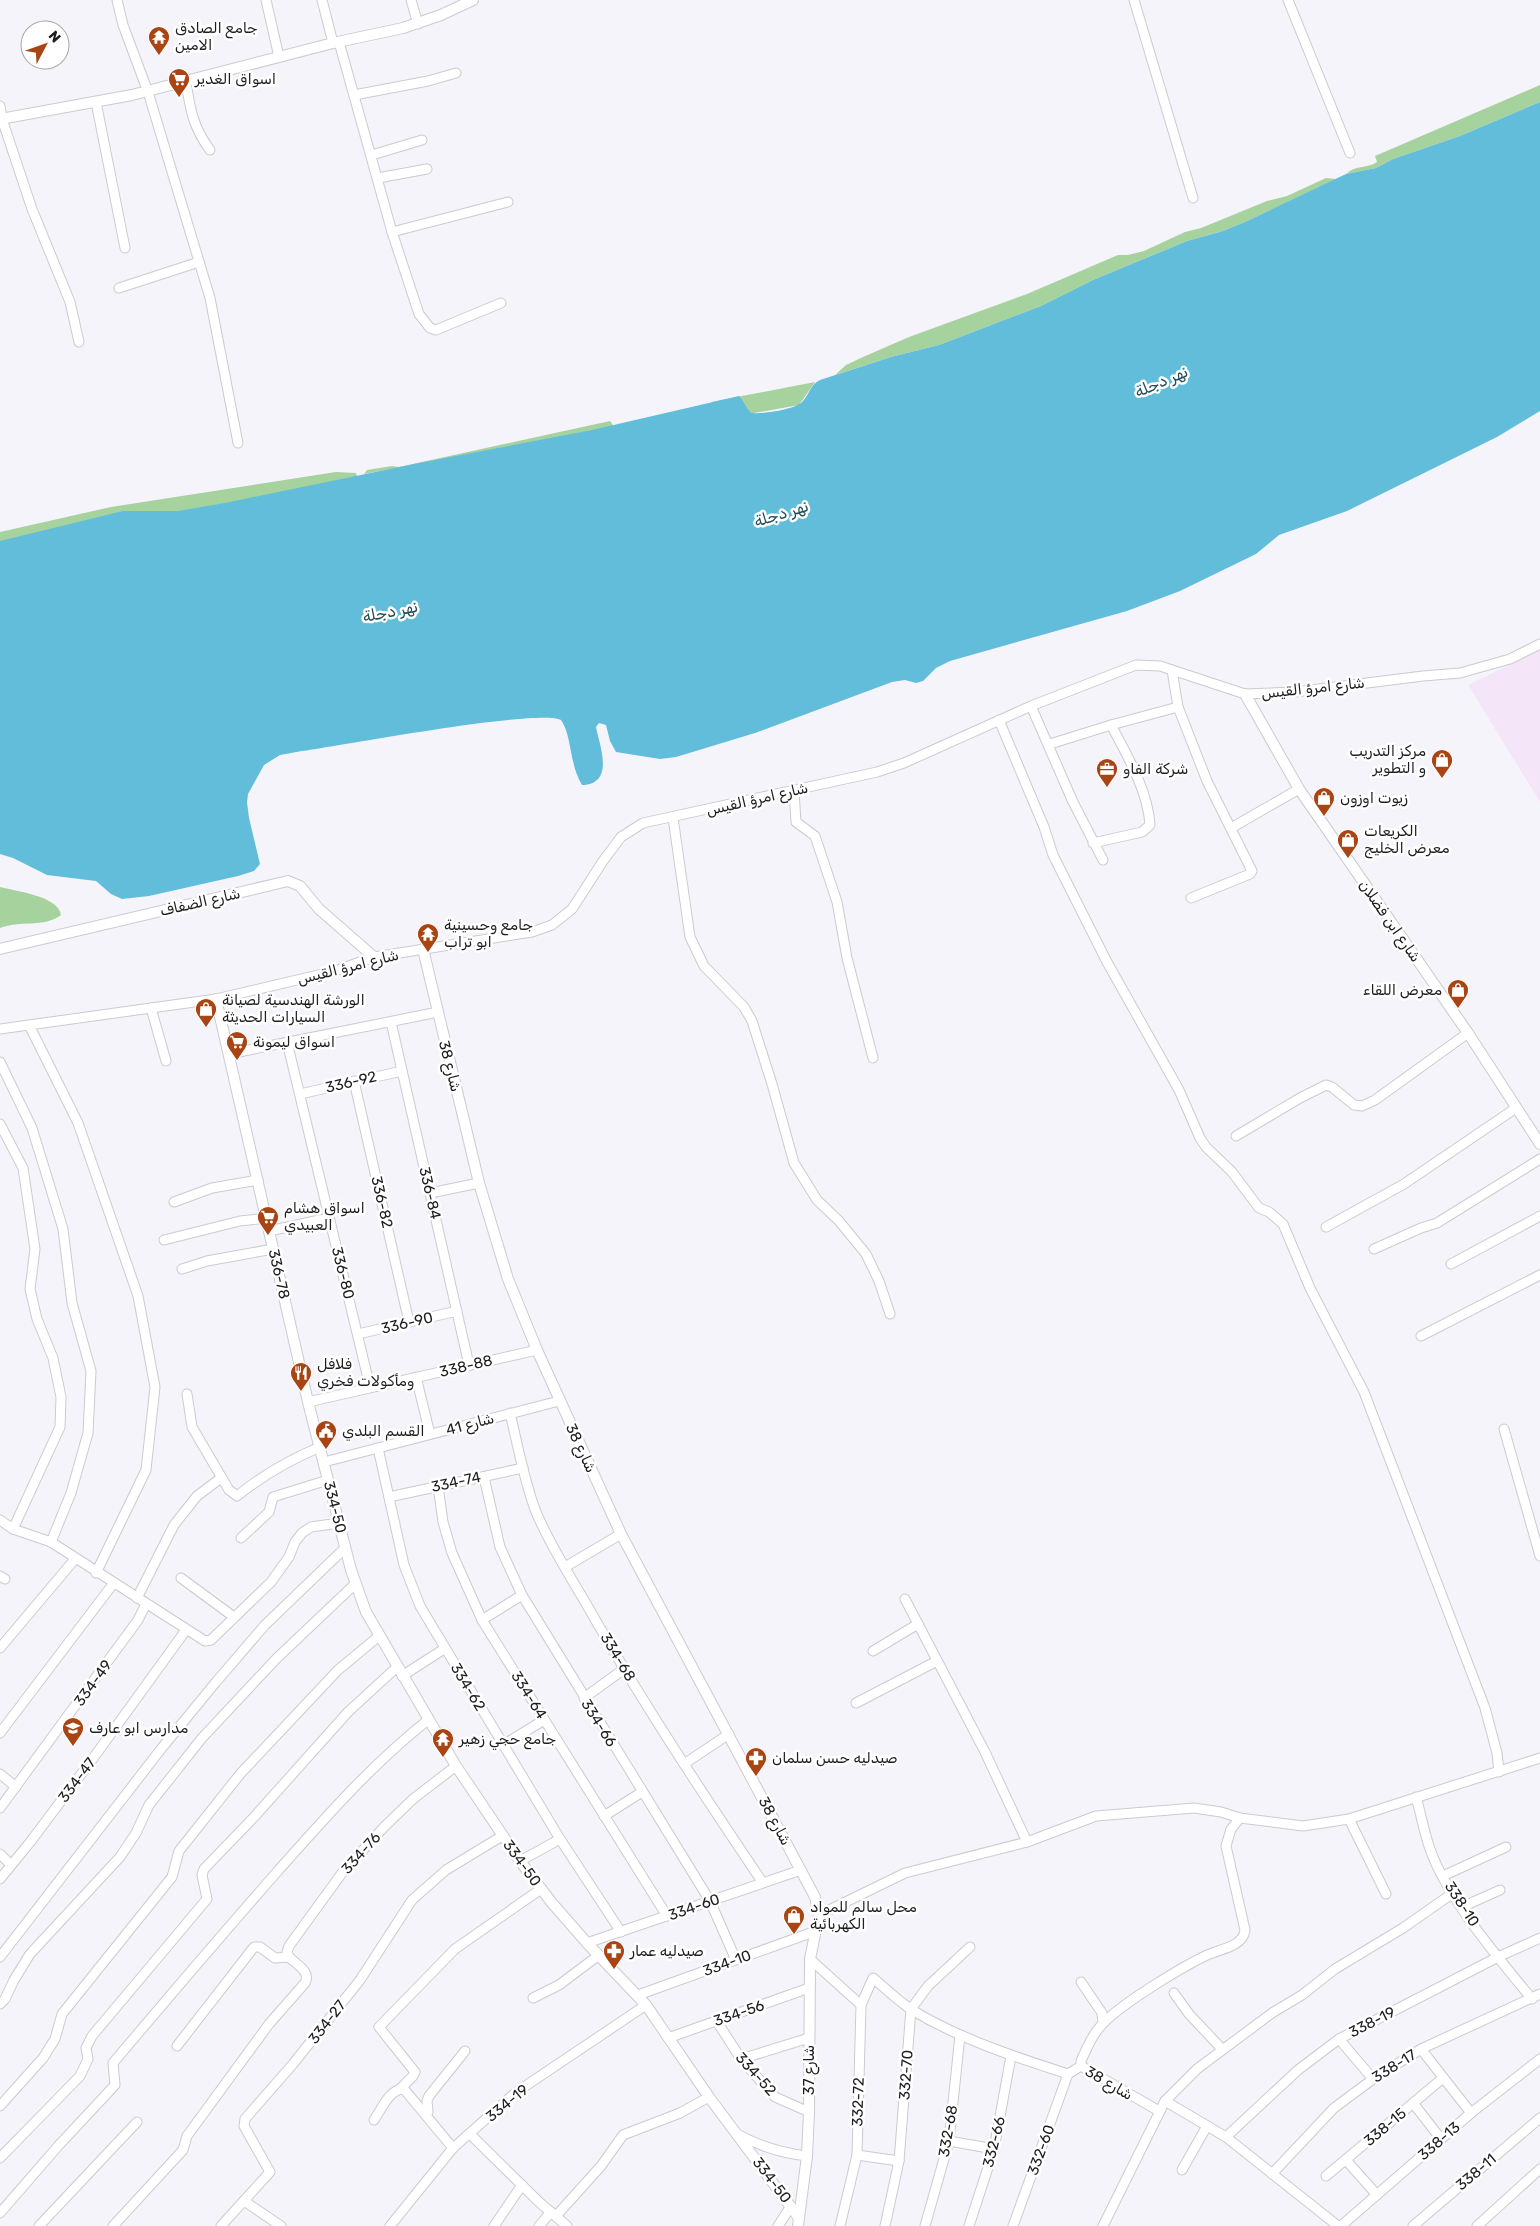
<svg xmlns="http://www.w3.org/2000/svg" width="1540" height="2226" font-family="Rubik,Cairo,sans-serif">
	<style>
		.industrial { fill: #f5e5f8 }
		.green { fill: #a6d29e }
		.water { fill: #61bdd9 }
		.lines { fill: none; stroke-linecap: round; stroke-linejoin: round }
		.minor-casing { stroke: #cccad0; stroke-width: 11 }
		.tertiary-casing { stroke: #cccad0; stroke-width: 12 }
		.minor { stroke: #fff; stroke-width: 9 }
		.tertiary { stroke: #fff; stroke-width: 10 }
		.labels { text-anchor: middle; stroke-width: 5; stroke-linejoin: round; paint-order: stroke }
		.poi-label { font-size: 15px; fill: #1e1e20; stroke: #fff; text-anchor: start }
		.street-label { font-size: 15px; fill: #1e1e20; stroke: #fff }
		.water-label { font-size: 16px; font-style: italic; fill: #244e5a; stroke: #fff }
	</style>
	<rect width="100%" height="100%" fill="#f6f4fb"/>
	<!-- industrial -->
	<path class="industrial" d="M1540,650V802L1468,685Z"/>
	<!-- green -->
	<g class="green">
		<path d="M1540,85V102L1460,136L1393,159L1376,168L1346,174C1355,165 1366,169 1377,162L1375,156Z"/>
		<path d="M1326,178L1336,179L1245,222L1223,231L1187,241L1093,280L1041,306L939,345L891,357L835,375L846,365L863,357L909,337L1027,294L1118,255H1128L1144,251L1185,232L1201,228L1267,201L1287,196Z"/>
		<path d="M815,382L799,405L749,414L711,402Z"/>
		<path d="M610,421L613,425L611,428L364,474L367,470L392,466L399,467Z"/>
		<path d="M336,472L356,473L358,479L191,512L186,510L0,545V532L111,507Z"/>
		<path d="M0,887C15,891 59,896 61,915C44,928 20,920 0,928Z"/>
	</g>
	<!-- water -->
	<path class="water" d="M1540,102V411L1497,437L1347,511L1279,535L1256,554L1180,591L1127,611L950,661L936,668L923,681L916,683L905,680L892,682L755,733L676,757L660,759L616,752L610,741L606,725L599,723L596,727C599,744 616,784 582,785C569,764 572,735 561,720C540,708 340,746 302,751L280,755L264,765L248,794L247,802L249,818L260,864L254,871L238,876L149,896L122,899L111,894L96,881L47,875L13,858L0,854V541L123,511H178L225,503L419,463L592,430L739,396C744,401 746,408 751,413C762,414 796,410 803,401C810,393 810,385 820,380L891,357L939,345L1041,306L1093,280L1187,241L1223,231L1245,222L1346,174L1376,168L1393,159L1460,136Z"/>
	<g class="lines">
		<!-- minor casing -->
		<g class="minor-casing">
			<g id="minor">
				<path d="M117,0L123,25L148,92L210,298L238,443"/>
				<path d="M266,0L279,57"/>
				<path d="M322,0L333,43"/>
				<path d="M411,0L418,24"/>
				<path d="M1134,0L1193,198"/>
				<path d="M1288,0L1350,153"/>
				<path d="M339,42L392,232L508,202"/>
				<path d="M186,82C190,109 193,127 210,150"/>
				<path d="M354,95L428,81L456,73"/>
				<path d="M96,102L125,248"/>
				<path d="M0,106L2,119L32,209L70,302L79,342"/>
				<path d="M372,155L422,140"/>
				<path d="M378,178L427,169"/>
				<path d="M392,232L419,314L430,328L436,330L501,303"/>
				<path d="M119,288L199,262"/>
				<path d="M1172,670L1178,707L1207,781L1252,871L1250,874L1191,898"/>
				<path d="M1031,706L1073,802L1103,860"/>
				<path d="M999,720L1044,827L1053,855L1107,962L1179,1090L1200,1138L1206,1147L1232,1172L1259,1208L1269,1212L1283,1224L1310,1288L1364,1392L1485,1708L1497,1753L1499,1772"/>
				<path d="M1111,725L1178,707"/>
				<path d="M1050,744L1111,725C1127,755 1148,791 1150,825L1142,832L1093,843"/>
				<path d="M794,791L796,822L815,836L837,902L847,958L873,1058"/>
				<path d="M673,818L690,937L704,966L744,1007L752,1021L772,1084L794,1163L817,1200L839,1221L866,1254L879,1281L890,1314"/>
				<path d="M1231,828L1299,789"/>
				<path d="M151,1008L166,1061"/>
				<path d="M391,1022L469,1365"/>
				<path d="M29,1025L78,1123L138,1296L155,1387L146,1470L96,1573"/>
				<path d="M0,1029L216,999L335,971L374,957L532,932L552,925L572,909L603,861L621,837L643,823L877,772L904,763L1031,706L1136,665L1160,666L1245,694L1295,692L1423,676L1460,673L1510,659L1540,644"/>
				<path d="M287,1042L370,1387"/>
				<path d="M229,1054L438,1012"/>
				<path d="M0,1062L32,1128L63,1229L72,1303L91,1371L88,1433L71,1493L51,1542"/>
				<path d="M354,1081L409,1322"/>
				<path d="M300,1094L402,1071"/>
				<path d="M0,1124L23,1168L35,1249L30,1289L37,1319L53,1358L61,1397L60,1427L13,1529"/>
				<path d="M1236,1136L1300,1098L1326,1085L1332,1087L1354,1105L1362,1106L1375,1100L1468,1033"/>
				<path d="M430,1193L479,1183"/>
				<path d="M174,1202L212,1188L258,1180"/>
				<path d="M1326,1227L1404,1184L1516,1108"/>
				<path d="M269,1231L329,1218"/>
				<path d="M164,1240L240,1221L267,1218"/>
				<path d="M1374,1249L1421,1228L1437,1223L1540,1159"/>
				<path d="M1451,1264L1540,1216"/>
				<path d="M182,1269L207,1261L273,1249"/>
				<path d="M358,1334L457,1311"/>
				<path d="M1421,1336L1540,1275"/>
				<path d="M416,1377L430,1434"/>
				<path d="M187,1394L192,1427L229,1490L237,1496C263,1475 289,1460 320,1447"/>
				<path d="M308,1402L537,1350"/>
				<path d="M510,1413C518,1446 524,1481 536,1512C552,1550 576,1585 596,1621C648,1711 705,1797 763,1883"/>
				<path d="M1504,1429L1540,1556"/>
				<path d="M378,1448L404,1565L420,1606L560,1839L621,1932"/>
				<path d="M324,1462L559,1401"/>
				<path d="M484,1477L500,1547L522,1595L710,1901L736,1960"/>
				<path d="M438,1486L443,1522L452,1553L482,1620L667,1916"/>
				<path d="M389,1497L523,1468"/>
				<path d="M0,1520L13,1529L51,1542L205,1641L211,1640L271,1582L289,1557L295,1542L302,1533L311,1527L339,1523"/>
				<path d="M241,1538L269,1512L273,1497L328,1480"/>
				<path d="M565,1567L621,1534"/>
				<path d="M0,1576L5,1579"/>
				<path d="M181,1578L234,1617"/>
				<path d="M137,1598L174,1525L197,1496L221,1478"/>
				<path d="M905,1599L985,1752L1027,1842"/>
				<path d="M482,1620L522,1595"/>
				<path d="M0,1648L75,1559"/>
				<path d="M873,1651L918,1624"/>
				<path d="M402,1676L444,1649"/>
				<path d="M584,1698L624,1669"/>
				<path d="M856,1703L937,1661"/>
				<path d="M0,1733L113,1584"/>
				<path d="M503,1745L544,1720"/>
				<path d="M684,1764L729,1734"/>
				<path d="M0,1774L16,1787"/>
				<path d="M1416,1797C1421,1814 1424,1832 1430,1849C1447,1898 1499,1959 1532,1999"/>
				<path d="M0,1808L138,1620L146,1604"/>
				<path d="M604,1816L642,1792"/>
				<path d="M1349,1819L1386,1894"/>
				<path d="M0,1854L11,1865"/>
				<path d="M520,1861L560,1839"/>
				<path d="M1443,1876L1506,1847"/>
				<path d="M0,1879L31,1841L94,1757L186,1630"/>
				<path d="M1462,1907L1500,1890"/>
				<path d="M819,1915L905,1873L1027,1842L1096,1816L1194,1808L1221,1812L1240,1818L1303,1826L1349,1819L1540,1758"/>
				<path d="M587,1943L801,1870"/>
				<path d="M0,1957L161,1749L216,1682L265,1625L345,1548"/>
				<path d="M289,1957L287,1952L289,1946L342,1873L384,1827L413,1799L456,1766"/>
				<path d="M810,1959L861,2005"/>
				<path d="M1081,1982L1102,2013L1103,2023"/>
				<path d="M1174,1993L1189,2014L1222,2049"/>
				<path d="M638,1995L816,1931"/>
				<path d="M533,1998L559,1985L599,1955"/>
				<path d="M0,2004L5,1999L14,1980L30,1954L120,1857L136,1833L149,1805L202,1738L276,1659L355,1584"/>
				<path d="M716,2020L741,2059L775,2097L809,2112"/>
				<path d="M668,2038L809,1988"/>
				<path d="M1339,2039L1373,2079"/>
				<path d="M1421,2049L1471,2113"/>
				<path d="M741,2059L809,2038"/>
				<path d="M1081,2066V2061C1086,2050 1091,2037 1099,2028C1115,2007 1182,1967 1207,1955C1220,1949 1243,1947 1245,1930L1226,1846L1231,1829L1240,1818"/>
				<path d="M400,2089L413,2076L415,2072L379,2027L455,1949L541,1889"/>
				<path d="M1165,2101L1226,2137L1338,2226"/>
				<path d="M1413,2103L1441,2139"/>
				<path d="M0,2106L43,2058L55,2039L62,2014L172,1877L179,1851L241,1773L338,1670L379,1636"/>
				<path d="M426,2115L428,2112L427,2101L429,2096L465,2051"/>
				<path d="M374,2120C381,2110 390,2088 404,2089L453,2148"/>
				<path d="M470,2134L539,2202L567,2226"/>
				<path d="M737,2134C759,2146 781,2153 807,2156"/>
				<path d="M1226,2137L1298,2070L1339,2039L1498,1957L1540,1938"/>
				<path d="M949,2141L994,2149"/>
				<path d="M857,2155L899,2161"/>
				<path d="M0,2158L80,2076L88,2059L86,2048L92,2036L207,1899L202,1875L204,1869L255,1816L348,1712L397,1667"/>
				<path d="M1346,2160L1377,2195"/>
				<path d="M1182,2170L1207,2126"/>
				<path d="M1272,2174L1334,2108L1373,2079L1421,2049L1540,1994"/>
				<path d="M1326,2176L1443,2078"/>
				<path d="M244,2201L281,2226"/>
				<path d="M0,2213L59,2145L115,2085L113,2063C167,1999 221,1936 276,1873C323,1820 372,1764 428,1720"/>
				<path d="M556,2216L601,2166L623,2135L680,2113L709,2097"/>
				<path d="M39,2226L137,2122"/>
				<path d="M113,2226L183,2150L187,2136L269,2024L305,1983C311,1971 297,1965 289,1957L275,1958L260,1947H254L177,2046"/>
				<path d="M221,2226L270,2172L244,2126L245,2119L293,2064L360,1980L412,1900L446,1870L502,1836"/>
				<path d="M390,2226L453,2148L515,2093L646,2005"/>
				<path d="M494,2226L522,2185"/>
				<path d="M539,2226L551,2212"/>
				<path d="M778,2226L791,2206"/>
				<path d="M840,2226L857,2155L861,2005L873,1978C885,1988 898,2001 912,2010C960,2039 1015,2057 1068,2074L1081,2066L1159,2111"/>
				<path d="M885,2226L899,2161L911,2009L928,1986L970,1947"/>
				<path d="M925,2226L949,2141L960,2035"/>
				<path d="M969,2226L994,2149L1011,2056"/>
				<path d="M1013,2226L1068,2074"/>
				<path d="M1103,2226L1165,2101L1197,2069L1272,2013L1302,1995L1335,1969L1403,1928L1453,1893"/>
				<path d="M1341,2226L1471,2113L1540,2059"/>
				<path d="M1413,2226L1540,2118"/>
				<path d="M1477,2226L1540,2169"/>
			</g>
		</g>
		<!-- tertiary casing -->
		<g class="tertiary-casing">
			<g id="tertiary">
				<path d="M0,119L132,95L333,43L403,28L441,15L473,0"/>
				<path d="M1245,694L1299,789L1468,1033L1540,1144"/>
				<path d="M0,949L288,881L300,886L319,909L374,957"/>
				<path d="M423,949L479,1183L508,1279L537,1350L621,1534L815,1897L819,1915L810,1959L809,2112L807,2156L798,2226"/>
				<path d="M216,999L308,1402L351,1570L366,1612L456,1766L520,1861L552,1903L587,1943L646,2005L709,2097L799,2218"/>
			</g>
		</g>
		<!-- minor -->
		<use href="#minor" class="minor"/>
		<!-- tertiary -->
		<use href="#tertiary" class="tertiary"/>
	</g>
	<!-- icons -->
	<defs>
		<g id="temple-pin" transform="scale(1.125)"><path d="M0 17L-7.5 6A9.5 9.5 0 1 1 7.5 6Z" fill="#a94513" stroke="#fff"/><path d="M0-6L5-2H3V0L6.5 2.5H4V6H1.5V3h-3V6H-4V2.5H-6.5L-3 0V-2H-5Z" fill="#fff"/></g>
		<g id="supermarket-pin" transform="scale(1.125)"><path d="M0 17L-7.5 6A9.5 9.5 0 1 1 7.5 6Z" fill="#a94513" stroke="#fff"/><path d="M-6-5.5h2.5l.6 2H6L4.5 2H-2.5L-4.4-4H-6ZM-1.5 3.2a1.3 1.3 0 1 0 .1 0ZM3 3.2a1.3 1.3 0 1 0 .1 0Z" fill="#fff"/></g>
		<g id="shop-pin" transform="scale(1.125)"><path d="M0 17L-7.5 6A9.5 9.5 0 1 1 7.5 6Z" fill="#a94513" stroke="#fff"/><path d="M-5-2.5h2.3a2.7 3.5 0 0 1 5.4 0H5L5.5 6h-11ZM-1.5-2.5h3a1.5 2.3 0 0 0-3 0Z" fill="#fff"/></g>
		<g id="office-pin" transform="scale(1.125)"><path d="M0 17L-7.5 6A9.5 9.5 0 1 1 7.5 6Z" fill="#a94513" stroke="#fff"/><path d="M-6-3h4V-5.5h4V-3h4V5H-6ZM-1-4.5V-3h2v-1.5ZM-6 0V1H6V0Z" fill="#fff"/></g>
		<g id="restaurant-pin" transform="scale(1.125)"><path d="M0 17L-7.5 6A9.5 9.5 0 1 1 7.5 6Z" fill="#a94513" stroke="#fff"/><path d="M-5-6h1v4h1v-4h1v4h1v-4h1v5L-1.5 .5V6h-2V.5L-5-1ZM5-6V6H3V1.5H1.5Q1.5-4 5-6Z" fill="#fff"/></g>
		<g id="civic-pin" transform="scale(1.125)"><path d="M0 17L-7.5 6A9.5 9.5 0 1 1 7.5 6Z" fill="#a94513" stroke="#fff"/><path d="M-.6-6.5H3V-4.5H.6V-3L4-1V1h2V6H-6V1h2V-1L-.6-3ZM-1.2 2.5V6h2.4V2.5Z" fill="#fff"/></g>
		<g id="school-pin" transform="scale(1.125)"><path d="M0 17L-7.5 6A9.5 9.5 0 1 1 7.5 6Z" fill="#a94513" stroke="#fff"/><path d="M0-5L7-2L0 1L-7-2ZM-4 1L0 2.5L4 1V4Q0 6-4 4Z" fill="#fff"/></g>
		<g id="pharmacy-pin" transform="scale(1.125)"><path d="M0 17L-7.5 6A9.5 9.5 0 1 1 7.5 6Z" fill="#a94513" stroke="#fff"/><path d="M-2-6h4v4h4v4h-4v4h-4v-4h-4v-4h4Z" fill="#fff"/></g>
	</defs>
	<g fill-rule="evenodd">
		<use href="#temple-pin" x="159" y="37"/>
		<use href="#supermarket-pin" x="179" y="79"/>
		<use href="#shop-pin" x="1442" y="760"/>
		<use href="#office-pin" x="1107" y="769"/>
		<use href="#shop-pin" x="1324" y="798"/>
		<use href="#shop-pin" x="1348" y="840"/>
		<use href="#temple-pin" x="428" y="934"/>
		<use href="#shop-pin" x="1458" y="990"/>
		<use href="#shop-pin" x="206" y="1009"/>
		<use href="#supermarket-pin" x="237" y="1042"/>
		<use href="#supermarket-pin" x="268" y="1217"/>
		<use href="#restaurant-pin" x="301" y="1373"/>
		<use href="#civic-pin" x="326" y="1431"/>
		<use href="#school-pin" x="73" y="1728"/>
		<use href="#temple-pin" x="443" y="1739"/>
		<use href="#pharmacy-pin" x="756" y="1758"/>
		<use href="#shop-pin" x="794" y="1916"/>
		<use href="#pharmacy-pin" x="614" y="1951"/>
	</g>
	<g class="labels">
		<!-- poi labels -->
		<g class="poi-label">
			<text x="175" y="33">جامع الصادق<tspan x="175" dy="17">الامين</tspan></text>
			<text x="195" y="84">اسواق الغدير</text>
			<text x="1426" y="756" text-anchor="end">مركز التدريب<tspan x="1426" dy="17">و التطوير</tspan></text>
			<text x="1123" y="774">شركة الفاو</text>
			<text x="1340" y="803">زيوت اوزون</text>
			<text x="1364" y="836">الكريعات<tspan x="1364" dy="17">معرض الخليج</tspan></text>
			<text x="444" y="930">جامع وحسينية<tspan x="444" dy="17">ابو تراب</tspan></text>
			<text x="1442" y="995" text-anchor="end">معرض اللقاء</text>
			<text x="222" y="1005">الورشة الهندسية لصيانة<tspan x="222" dy="17">السيارات الحديثة</tspan></text>
			<text x="253" y="1047">اسواق ليمونة</text>
			<text x="284" y="1213">اسواق هشام<tspan x="284" dy="17">العبيدي</tspan></text>
			<text x="317" y="1369">فلافل<tspan x="317" dy="17">ومأكولات فخري</tspan></text>
			<text x="342" y="1436">القسم البلدي</text>
			<text x="89" y="1733">مدارس ابو عارف</text>
			<text x="459" y="1744">جامع حجي زهير</text>
			<text x="772" y="1763">صيدليه حسن سلمان</text>
			<text x="810" y="1912">محل سالم للمواد<tspan x="810" dy="17">الكهربائية</tspan></text>
			<text x="630" y="1956">صيدليه عمار</text>
		</g>
		<!-- street labels -->
		<g class="street-label">
			<text transform="translate(1313 688) rotate(-6)" y="5">شارع امرؤ القيس</text>
			<text transform="translate(757 799) rotate(-13)" y="5">شارع امرؤ القيس</text>
			<text transform="translate(200 902) rotate(-13)" y="5">شارع الضفاف</text>
			<text transform="translate(1390 921) rotate(55)" y="5">شارع ابن فضلان</text>
			<text transform="translate(348 967) rotate(-14)" y="5">شارع امرؤ القيس</text>
			<text transform="translate(450 1066) rotate(76)" y="5">شارع 38</text>
			<text transform="translate(351 1082) rotate(-13)" y="5">336-92</text>
			<text transform="translate(430 1193) rotate(77)" y="5">336-84</text>
			<text transform="translate(382 1202) rotate(77)" y="5">336-82</text>
			<text transform="translate(343 1273) rotate(76)" y="5">336-80</text>
			<text transform="translate(279 1274) rotate(77)" y="5">336-78</text>
			<text transform="translate(407 1323) rotate(-13)" y="5">336-90</text>
			<text transform="translate(466 1366) rotate(-13)" y="5">338-88</text>
			<text transform="translate(470 1424) rotate(-15)" y="5">شارع 41</text>
			<text transform="translate(581 1448) rotate(65)" y="5">شارع 38</text>
			<text transform="translate(456 1482) rotate(-12)" y="5">334-74</text>
			<text transform="translate(335 1507) rotate(76)" y="5">334-50</text>
			<text transform="translate(618 1657) rotate(59)" y="5">334-68</text>
			<text transform="translate(93 1683) rotate(-54)" y="5">334-49</text>
			<text transform="translate(468 1687) rotate(59)" y="5">334-62</text>
			<text transform="translate(529 1695) rotate(58)" y="5">334-64</text>
			<text transform="translate(599 1723) rotate(58)" y="5">334-66</text>
			<text transform="translate(77 1780) rotate(-53)" y="5">334-47</text>
			<text transform="translate(775 1821) rotate(62)" y="5">شارع 38</text>
			<text transform="translate(361 1853) rotate(-48)" y="5">334-76</text>
			<text transform="translate(522 1863) rotate(54)" y="5">334-50</text>
			<text transform="translate(1462 1904) rotate(57)" y="5">338-10</text>
			<text transform="translate(694 1907) rotate(-19)" y="5">334-60</text>
			<text transform="translate(727 1963) rotate(-20)" y="5">334-10</text>
			<text transform="translate(739 2013) rotate(-19)" y="5">334-56</text>
			<text transform="translate(327 2022) rotate(-52)" y="5">334-27</text>
			<text transform="translate(1372 2022) rotate(-27)" y="5">338-19</text>
			<text transform="translate(1394 2066) rotate(-32)" y="5">338-17</text>
			<text transform="translate(809 2070) rotate(-90)" y="5">شارع 37</text>
			<text transform="translate(756 2074) rotate(48)" y="5">334-52</text>
			<text transform="translate(906 2075) rotate(-86)" y="5">332-70</text>
			<text transform="translate(1109 2083) rotate(30)" y="5">شارع 38</text>
			<text transform="translate(858 2102) rotate(-88)" y="5">332-72</text>
			<text transform="translate(507 2103) rotate(-39)" y="5">334-19</text>
			<text transform="translate(1385 2127) rotate(-40)" y="5">338-15</text>
			<text transform="translate(948 2131) rotate(-80)" y="5">332-68</text>
			<text transform="translate(1439 2141) rotate(-41)" y="5">338-13</text>
			<text transform="translate(994 2142) rotate(-76)" y="5">332-66</text>
			<text transform="translate(1041 2150) rotate(-70)" y="5">332-60</text>
			<text transform="translate(1476 2172) rotate(-40)" y="5">338-11</text>
			<text transform="translate(772 2180) rotate(53)" y="5">334-50</text>
		</g>
		<!-- water labels -->
		<g class="water-label">
			<text transform="translate(1161 381) rotate(-23)" y="6">نهر دجلة</text>
			<text transform="translate(781 513) rotate(-17)" y="6">نهر دجلة</text>
			<text transform="translate(390 611) rotate(-11)" y="6">نهر دجلة</text>
		</g>
	</g>
	<!-- north arrow -->
	<g transform="translate(45 45) rotate(49)"><circle r="24" fill="#ffffff" stroke="#a5a5a6"/>
	<path d="M0-4L9 19L0 12L-9 19Z" fill="#a94513"/>
	<text y="-8" font-size="14" font-weight="bold" text-anchor="middle" fill="#1e1e20">N</text>
	</g>
</svg>
